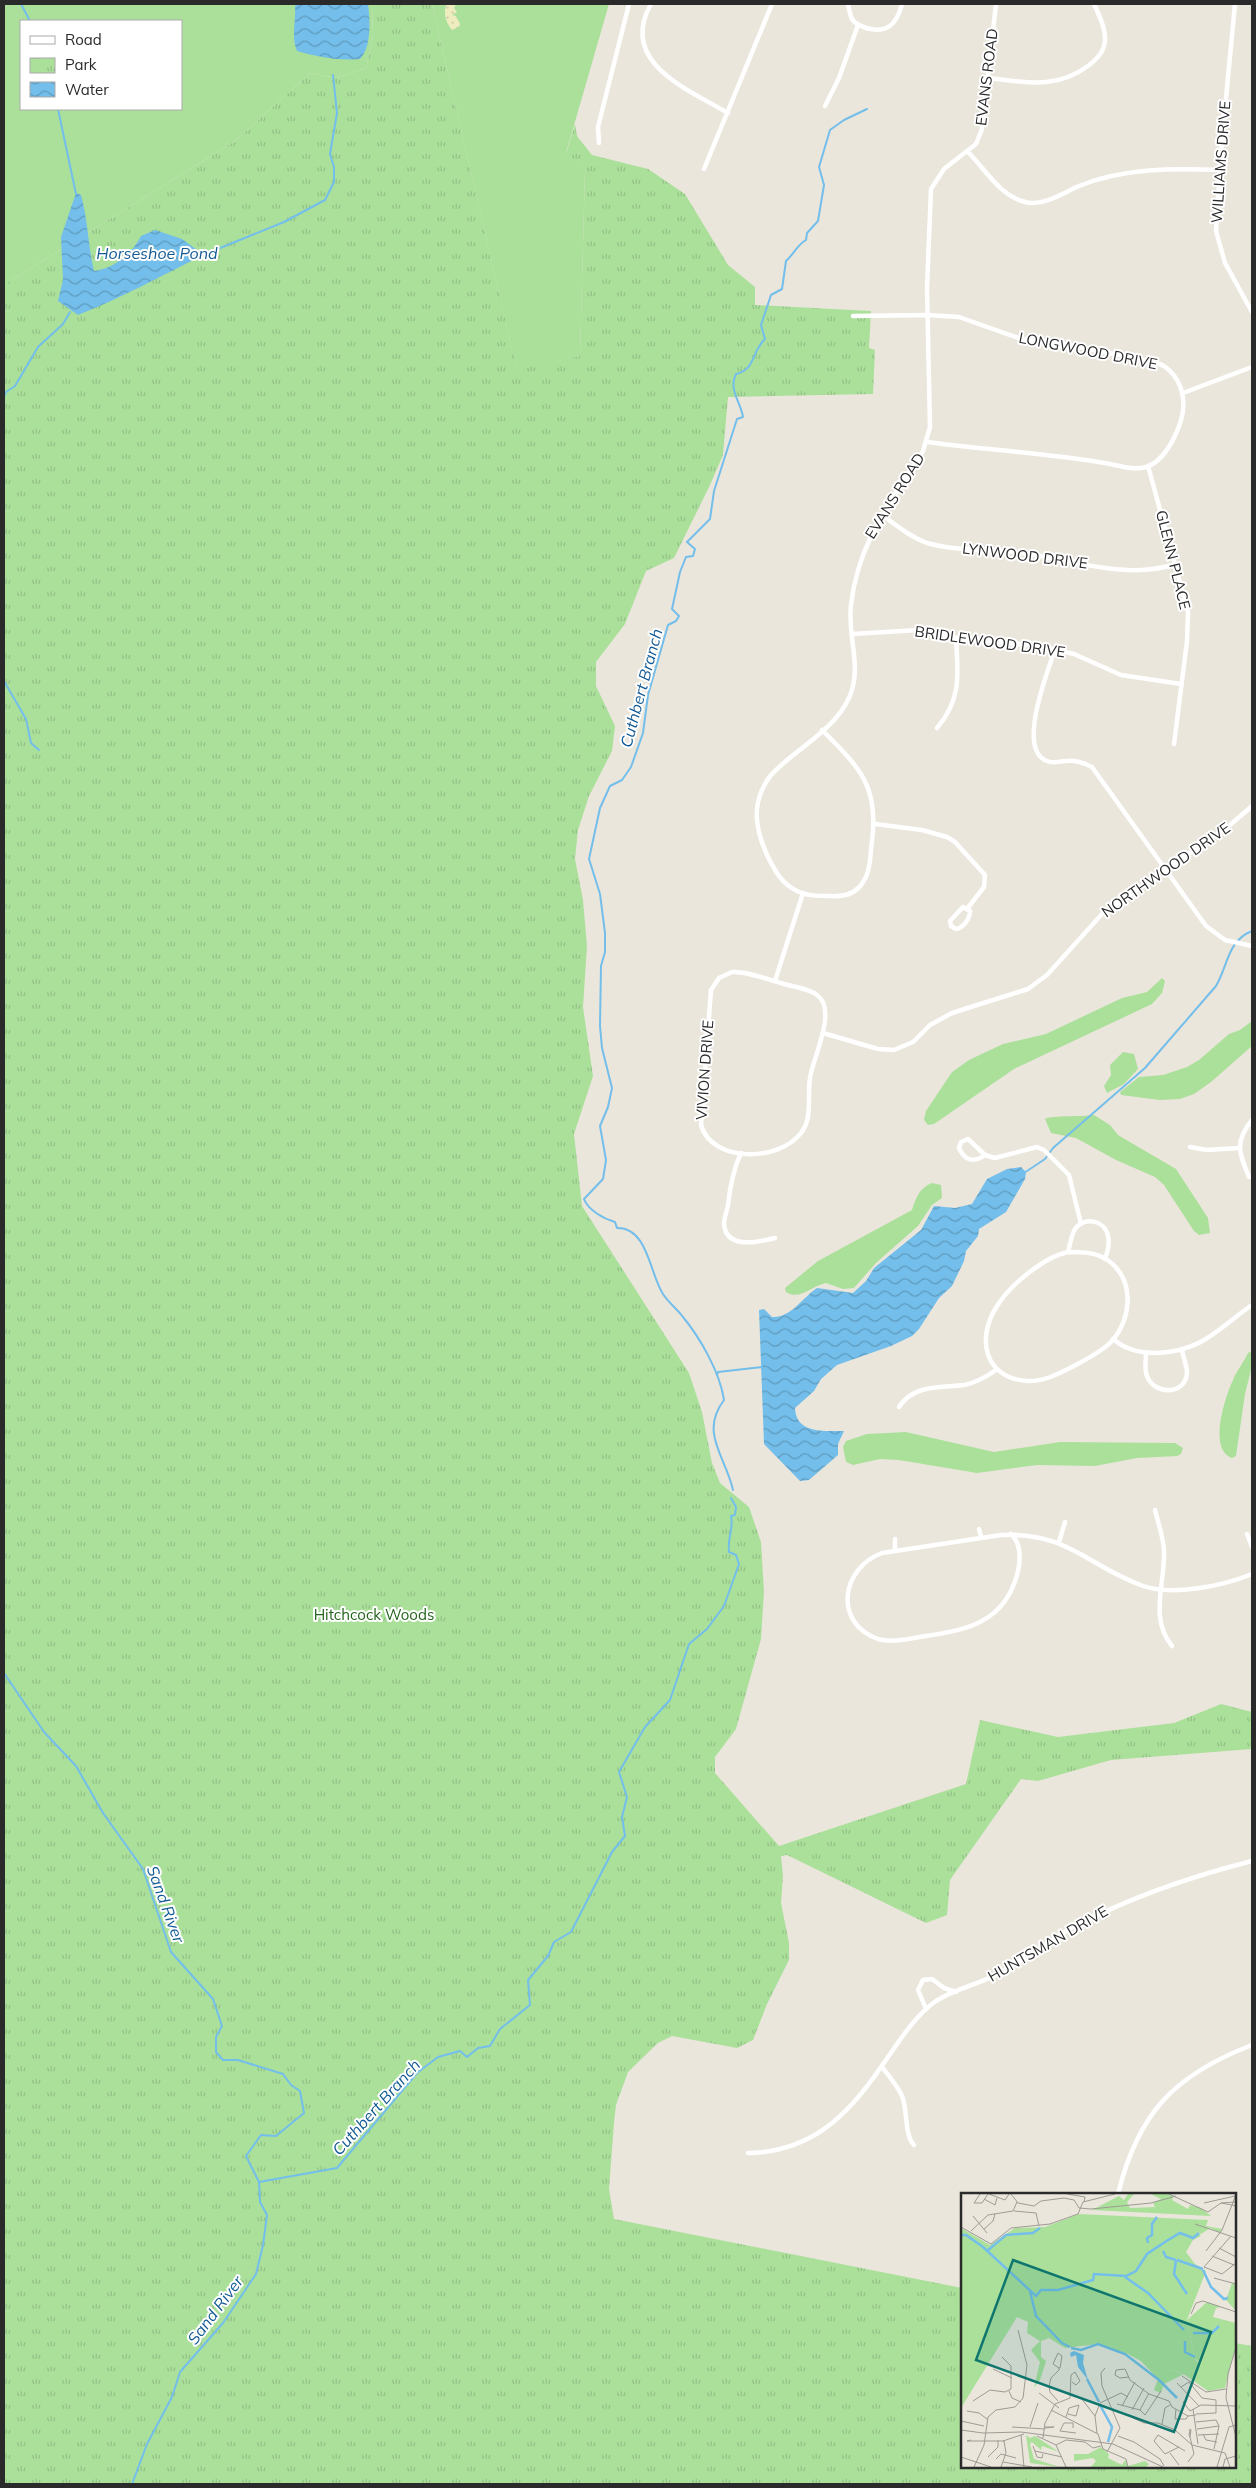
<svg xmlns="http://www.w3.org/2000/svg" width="1256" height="2488" font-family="Mulish,sans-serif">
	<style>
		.grass { fill: #abe09b; fill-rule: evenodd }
		.sand { fill: url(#sand-dots) }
		.park { fill: url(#park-tufts) }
		.water { fill: url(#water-waves) }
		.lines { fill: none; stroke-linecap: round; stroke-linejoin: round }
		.stream { stroke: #73beea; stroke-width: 2 }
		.minor { stroke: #fff; stroke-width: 4.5 }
		.labels { text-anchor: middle; stroke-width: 4; stroke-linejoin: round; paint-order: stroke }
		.street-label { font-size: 15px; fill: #2a2a2a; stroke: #fff }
		.park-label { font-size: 15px; fill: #24641d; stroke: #fff }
		.water-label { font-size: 16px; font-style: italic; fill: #135a95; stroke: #fff }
		.inset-river { fill: none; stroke: #73beea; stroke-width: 2.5 }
		.inset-road { fill: none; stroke: #9e9b95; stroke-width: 1 }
		.view { fill: #0f766e; fill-opacity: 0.15; stroke: #0f766e; stroke-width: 2.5 }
		.inset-edge { fill: none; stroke: #2a2a2a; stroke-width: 2.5 }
	</style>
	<defs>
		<pattern id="sand-dots" width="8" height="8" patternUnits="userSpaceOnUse" patternTransform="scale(1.25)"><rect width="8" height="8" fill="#efedc0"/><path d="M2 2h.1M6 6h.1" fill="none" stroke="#cdcba5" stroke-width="1.8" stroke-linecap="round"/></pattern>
		<pattern id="park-tufts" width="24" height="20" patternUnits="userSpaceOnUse" patternTransform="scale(1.25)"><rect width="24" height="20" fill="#abe09b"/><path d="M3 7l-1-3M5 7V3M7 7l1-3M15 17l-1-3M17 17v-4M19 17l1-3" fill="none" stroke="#93c086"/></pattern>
		<pattern id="water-waves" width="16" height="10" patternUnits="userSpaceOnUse" patternTransform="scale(1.25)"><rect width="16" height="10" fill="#73beea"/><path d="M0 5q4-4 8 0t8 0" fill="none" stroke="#5f9bbe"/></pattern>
	</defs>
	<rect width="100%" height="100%" fill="#ebe6dc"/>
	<!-- grass -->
	<g class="grass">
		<path d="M4,4H372L373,36L366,68L336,78L310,73L235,141L4,285ZM21,21H181V109H21Z"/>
		<path d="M432,4H609L566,153L585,171L580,356L517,371Z"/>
		<path d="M1162,978L1165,981L1162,993L1152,1004L1014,1069L934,1124L928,1125L924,1120L926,1111L952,1072L969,1060L1003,1044L1046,1034L1122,998L1147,992Z"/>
		<path d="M1252,1021V1046L1211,1082L1194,1094L1180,1099L1160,1100L1121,1095L1120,1092L1139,1077L1163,1075L1187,1067L1199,1060L1229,1034L1240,1030Z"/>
		<path d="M1123,1052L1134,1054L1138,1069L1124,1084L1107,1093L1104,1086L1111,1075L1110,1065Z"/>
		<path d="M1094,1115L1110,1125L1118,1135L1176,1169L1208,1218L1210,1233L1199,1235L1194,1231L1164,1185L1155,1177L1116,1160L1076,1138L1051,1133L1045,1119C1052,1115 1082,1117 1094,1115Z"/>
		<path d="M932,1183L941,1185L942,1198L932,1205L918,1226L876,1263L854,1288L843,1289L826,1283C811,1286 800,1301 786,1292L785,1288L818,1261L912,1210C916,1198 919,1188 932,1183Z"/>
		<path d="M1252,1351V1366L1245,1394L1236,1456L1232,1458C1208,1449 1225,1397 1233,1380C1237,1370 1244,1362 1248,1353Z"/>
		<path d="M906,1432L994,1452L1060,1442L1175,1443L1183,1448L1181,1454L1177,1456L1137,1458L1095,1466L1037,1465L977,1473L899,1460L880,1459L853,1465L846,1462L843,1447L846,1441L867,1434Z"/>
	</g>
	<!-- sand -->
	<path class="sand" d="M456,4L454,8L457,12L452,15L456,16L460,24L459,27L452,30C445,21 443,12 447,4Z"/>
	<!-- park -->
	<path class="park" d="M372,4H432L517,370L580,356L585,171L566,154L575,124L577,136L592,155L648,169L685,194L728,265L755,287V305L871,311L869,348L875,350L873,394L728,397L723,455L710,485L674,558L646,571L625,624L596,662V686L615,726L612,751L589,796L578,830L575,859L583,900L587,946L583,1007L593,1076L574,1134L582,1206L689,1373L702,1412L712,1463L720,1483L749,1507L761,1542L764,1592L761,1639L736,1729L715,1757V1773L779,1846L966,1784L980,1720L1058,1737L1174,1723L1221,1704L1252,1712V1749L1111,1760L1038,1781L1021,1779L950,1880L947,1915L926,1923L787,1855L781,1856L783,1876L781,1903L789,1943V1960L767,2004L753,2040L737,2048L672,2036L658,2043L628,2072L616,2105L614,2123L609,2189L614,2219L962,2288V2467H1235V2343L1252,2346V2484H4V285L235,141L310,73L336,78L366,68L373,36Z"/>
	<!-- water -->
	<g class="water">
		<path d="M298,4H368C370,19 372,47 360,59C338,61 318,57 297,51C291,37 296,22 295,6Z"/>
		<path d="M76,193L81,195C88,220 88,246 94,271C113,269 133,253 141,236L155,230L182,239L204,255C162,275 122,298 78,315L58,301L63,280L61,237Z"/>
		<path d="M1021,1167L1026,1172L1025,1179L1006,1212L979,1229L978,1236L966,1251L964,1261L952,1286L939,1298L919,1329L912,1336L891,1346L837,1365L821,1379L814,1391L795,1408C796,1434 824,1431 844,1431L838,1444V1455L809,1480L800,1481L764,1444L759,1310L764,1309L772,1317C791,1318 802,1298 817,1288L853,1293L866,1281L874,1268L921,1230L934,1206L955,1208L972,1204L987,1179L1007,1169Z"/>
	</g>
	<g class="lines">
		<!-- stream -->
		<g class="stream">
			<path d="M21,4L30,21"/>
			<path d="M58,109L76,194"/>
			<path d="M203,255L284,222L325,200L334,182V167L330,154L337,113L333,75"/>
			<path d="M4,397L6,392L15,386L38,347L63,324L70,312"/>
			<path d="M4,681L26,719L31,743L39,750"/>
			<path d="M1024,1173L1045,1159L1053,1148L1145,1068L1216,986C1228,966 1227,941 1252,931"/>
			<path d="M717,1375L718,1372L762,1367"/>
			<path d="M733,1490C726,1457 699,1433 724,1400C720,1373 701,1339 683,1317C677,1309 668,1302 663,1294C650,1275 648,1227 617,1228L615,1222C604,1219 588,1210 584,1199L603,1179L606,1160L600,1126L608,1107L612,1088L602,1048L600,1026L601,966L605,952V933L600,894L589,859L600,808L610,786L622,780L631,767L643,733L648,695L668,625L676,621L679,616L672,609L680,572L686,557L693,556L695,549L687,542L710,519L714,491L737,419L743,417C741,403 728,389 736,374C756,369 751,352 765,339L761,325L771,295L782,289L786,261C794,254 797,245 806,240L807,233L818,221L824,185L819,167L830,130L844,120L867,109"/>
			<path d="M4,1673L44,1732L76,1766L103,1813L143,1869L171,1952L213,1999L222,2026L216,2037V2052L223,2060H238L283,2074L291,2085L300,2091L304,2113L276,2136L261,2135L246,2156L259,2182L260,2202L267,2215L263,2245L256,2274L223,2323L180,2372L172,2397L147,2444L132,2484"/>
			<path d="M259,2182L337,2168L417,2073L438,2057L460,2051L467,2057L478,2048L490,2046L500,2029L530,2005L528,1980L548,1956L554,1942L571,1932L612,1852L625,1836L622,1817L627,1797L619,1772L645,1727L670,1700L689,1644L707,1629L724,1606L739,1564L736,1555L729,1552C727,1538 734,1529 731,1516L735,1515L736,1507L731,1498"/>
		</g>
		<!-- minor -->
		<g class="minor">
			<path d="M651,4C618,62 687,89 728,113"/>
			<path d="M848,4C849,9 850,15 852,19C855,24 860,26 866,28C887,34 897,24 902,4"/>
			<path d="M1235,4L1222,140L1216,231L1225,263L1252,312"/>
			<path d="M988,78C1026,82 1055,90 1088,66C1097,59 1104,52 1105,41C1106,29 1099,15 1094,4"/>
			<path d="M825,106L839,78L858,25"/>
			<path d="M599,143L598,127L629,4"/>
			<path d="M968,152C985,169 1000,196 1025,202C1043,207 1063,193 1079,186C1123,168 1173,168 1219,170"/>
			<path d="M704,169L772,4"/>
			<path d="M853,316L928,315L959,317L1021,339L1069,345L1154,362C1170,366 1181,381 1183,398C1186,420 1168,460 1146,467C1134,471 1117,465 1105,463C1046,453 986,450 927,442"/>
			<path d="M1183,393L1252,367"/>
			<path d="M1148,466L1188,612L1187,641L1174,744"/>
			<path d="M882,515C896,525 910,537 927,543C954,551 986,549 1014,552C1068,558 1124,581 1176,564"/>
			<path d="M852,634L919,630L963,639L1039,646L1074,654L1121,675L1181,684"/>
			<path d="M1055,649C1048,671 1016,750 1047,761C1053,764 1060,761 1066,761C1076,760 1084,763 1092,767L1206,926L1225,940L1252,946"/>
			<path d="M937,728C962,699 958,674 956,638"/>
			<path d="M822,730C860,768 879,786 872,841C870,854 871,871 863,882C856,894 844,897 830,896C819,896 807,896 797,891C782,884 775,871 768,857C755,829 750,802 771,775C795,749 833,732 849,698C863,667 847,637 851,605C858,542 891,502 923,451L930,427L927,288L931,189L944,169L976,144L982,129L996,4"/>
			<path d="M875,824L922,830L947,837L955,842L985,875L984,887L967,909"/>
			<path d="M963,907L970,911C970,919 963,928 956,929L951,926L950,921Z"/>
			<path d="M732,972C748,971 768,980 784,984C794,987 808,988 817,995C838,1010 813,1057 810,1078C807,1097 813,1118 801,1133C779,1162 712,1163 701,1125L711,990L719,978Z"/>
			<path d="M775,981L803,893"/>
			<path d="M823,1033L878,1049L894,1050L913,1042L930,1025L952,1013L1028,989L1047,975L1102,914L1230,825L1252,806"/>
			<path d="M968,1139L985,1155C974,1163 965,1161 959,1148L961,1142Z"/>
			<path d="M1190,1147L1207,1150L1239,1148"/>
			<path d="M741,1153C733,1170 730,1187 728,1205C727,1211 724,1218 724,1224C726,1250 759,1242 775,1238"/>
			<path d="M985,1155L995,1158L1037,1147L1044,1150L1069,1175L1081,1224"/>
			<path d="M1249,1177C1239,1153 1234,1142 1252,1120"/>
			<path d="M1068,1252C1080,1252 1092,1252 1102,1257C1135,1273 1134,1317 1111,1342C1100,1353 1083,1361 1070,1368C1056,1375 1042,1382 1027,1381C984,1378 976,1338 997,1306C1010,1285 1044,1257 1068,1252Z"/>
			<path d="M1068,1252C1070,1245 1071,1236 1075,1229C1084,1216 1105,1220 1108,1236C1110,1243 1108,1251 1105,1259"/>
			<path d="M1113,1339C1126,1350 1140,1353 1157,1353C1203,1351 1217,1329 1252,1305"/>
			<path d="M1146,1353C1146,1361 1144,1369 1147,1376C1154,1395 1185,1396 1187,1373C1187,1366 1183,1357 1182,1350"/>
			<path d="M899,1407C914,1384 940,1388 964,1385C976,1383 986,1377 996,1370"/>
			<path d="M1155,1510C1158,1523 1164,1538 1164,1552C1165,1584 1149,1618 1172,1646"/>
			<path d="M979,1529L981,1537"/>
			<path d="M1011,1534C1024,1546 1020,1569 1014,1584C998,1626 959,1631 920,1637C907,1639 891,1643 878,1639C833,1623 841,1568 882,1553L1001,1535C1069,1532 1087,1566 1143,1586C1173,1596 1223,1586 1252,1574"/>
			<path d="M1247,1534L1252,1547"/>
			<path d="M895,1539V1551"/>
			<path d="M1059,1542L1065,1522"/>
			<path d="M926,2009L918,1990L923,1980L932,1979L944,1988L956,1992"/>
			<path d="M882,2067C889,2076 897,2085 902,2096C908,2110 904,2135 914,2145"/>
			<path d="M748,2153C810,2152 847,2117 881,2067C897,2045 913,2017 936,2001C955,1989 979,1984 998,1974C1024,1960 1047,1942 1072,1928C1130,1897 1189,1877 1252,1861"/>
			<path d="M1118,2194C1138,2113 1174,2075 1252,2045"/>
		</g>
	</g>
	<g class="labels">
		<!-- street labels -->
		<g class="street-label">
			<text transform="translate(987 77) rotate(-83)" y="5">EVANS ROAD</text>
			<text transform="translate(1221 162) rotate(-86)" y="5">WILLIAMS DRIVE</text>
			<text transform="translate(1088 351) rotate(11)" y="5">LONGWOOD DRIVE</text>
			<text transform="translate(895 496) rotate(-58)" y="5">EVANS ROAD</text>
			<text transform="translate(1025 556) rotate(7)" y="5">LYNWOOD DRIVE</text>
			<text transform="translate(1173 560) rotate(76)" y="5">GLENN PLACE</text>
			<text transform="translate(990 642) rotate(8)" y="5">BRIDLEWOOD DRIVE</text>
			<text transform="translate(1166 870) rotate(-35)" y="5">NORTHWOOD DRIVE</text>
			<text transform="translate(705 1070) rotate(-86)" y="5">VIVION DRIVE</text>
			<text transform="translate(1048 1944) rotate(-30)" y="5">HUNTSMAN DRIVE</text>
		</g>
		<!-- park labels -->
		<g class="park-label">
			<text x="374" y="1620">Hitchcock Woods</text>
		</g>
		<!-- water labels -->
		<g class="water-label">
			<text x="157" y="259">Horseshoe Pond</text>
			<text transform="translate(641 688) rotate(-75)" y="6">Cuthbert Branch</text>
			<text transform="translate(166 1904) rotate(70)" y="6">Sand River</text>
			<text transform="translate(376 2107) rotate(-48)" y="6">Cuthbert Branch</text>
			<text transform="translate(215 2310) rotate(-53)" y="6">Sand River</text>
		</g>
	</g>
	<!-- overview -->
	<g transform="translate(961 2193)">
		<rect width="275" height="275" fill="#ebe6dc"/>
		<path d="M167,1H173L166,9L169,15L194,14L192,10L200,6L190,1H207L213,3L211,7L227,16L229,12L240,15L250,23L131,17L158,3L163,7ZM246,109L260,114L255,115L252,124L275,130V152L264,195L247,198L221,180L204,175L205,170H241L234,166L226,127ZM65,242L69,245L74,243L98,259L81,253L80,257L71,249L69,251L73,266L99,274L69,270ZM140,254L148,261L147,265L161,272L164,267L167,273L184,268L188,271L185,274H130L135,268L132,265L113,268V261H127Z" fill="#abe09b"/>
		<path d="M118,21L247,27L245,33L261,36L259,40L249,35L240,41L236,39L240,43L232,47L225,59L234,71L245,78L226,127L234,166L243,174L205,170V175L223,181L203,191L200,200L193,197L197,186L180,168L167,161L137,151L104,155L88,145L80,148V164L85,168L79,187L66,204L73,195L79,169L70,157L79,148L66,140L67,129L56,124L0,215V35L29,52L54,35L84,34ZM271,90L275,91V118L265,107Z" fill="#abe09b"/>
		<path d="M113,158L123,162L122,170L127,187L117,174L115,162L110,164L109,160Z" fill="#73beea"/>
		<path class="inset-river" d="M0,42H5L22,54L75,103L80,97H97L132,87L133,81L165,83L175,78L186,61L207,47L219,40L232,45L238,40M187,50L186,45L191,42V31L196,24M26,58L45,42L72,40L79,35M202,58L205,64L215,67M215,67L213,81L226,101M216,67L242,76M242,77L250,94L263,106L267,105M164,84L187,100L223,137M69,98L75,123L101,150L109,154M232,140H251L258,133M224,148V159L234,164M110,155L120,157L137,151L164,161L198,187L216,205M126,186L138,209M139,212L151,234L147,249"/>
		<path class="inset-road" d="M19,1L13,10H21L27,1M28,1L44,7L48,1M50,1L57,10L73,13L80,8M106,1L124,4L123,9M208,1L247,19L260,10M275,1L271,12L275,13M23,6L34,12L36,5M80,8L103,5L113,7L118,15L130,16L190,10L215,3M243,10L274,3M260,10L275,9M53,18L75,20L78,33M12,23L26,40M234,31L275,45M0,34L30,51L50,35L89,31L117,21L122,9L154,1M23,36L32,28L34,21M10,38L27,22L52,18L56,9M270,43L243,74L261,81L275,70M258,55L275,64M245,58L261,37L271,12L260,10M251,63L273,72M253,85L275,91M230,121L235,110L242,108L275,119M275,154L267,181L265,205L275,244M144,175L140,180L141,193L159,235L146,259M32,176L51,185M155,177L164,176L169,187L188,201L208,208L211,214L227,223L235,222M155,177L154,182L159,185L168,184M221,183L245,199L265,196M216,190L238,213M220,194L228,189L241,205L255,207V220L235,221M48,198L51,205L60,209M78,200L98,215M188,200L179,217L184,222L200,198M120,205L134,223M226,207L222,209L229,218L240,212L275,213M12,208L29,197L44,199L50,196V173L41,164M97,208L89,199L88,193L90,185L98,177V175H99L101,163L97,160L92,171L98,175M156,211L179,217M161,213L174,189M215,216L214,226H225L227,223M232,216L237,251M90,217L137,241L142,256L165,266L167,274M171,217L183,195M6,218L18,220L26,226M105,224L108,215L118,212L115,223L107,221M172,225L183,230H197L214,237L231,252L264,260L269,274M0,228L23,233M235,229L255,227L258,233M201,231L204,215L209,212M51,234L84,236M69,234L77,210M84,235L93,234H84M112,235V230H103L99,238L115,240M229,236L230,237L229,244L228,242ZM236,236L258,233M0,237L22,240L60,239L152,251L202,274M136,240L134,223L139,210L160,200L167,204M242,241L245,247L256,249M60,242L63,274M237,242L258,241M76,243L95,252L105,274M157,243L173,249L199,266L203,273M82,245L84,230L94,211L109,205L110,182L114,179L119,188L115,192L111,189M10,247L6,248H43L45,260L40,274M42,248L63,241M95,252L105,247L124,249L132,255L140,253M72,253L76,264L81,265L82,261M253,256L258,233M74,258L101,264M209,260L218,272M204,261L193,248L197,242L224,258M204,261L218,254M0,264L30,274M27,264L37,254V247M35,266L40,261L55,265M42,269L71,274M227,269L233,261L229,244M13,274L23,252L27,224L35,217L54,214L62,205L66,172L57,137M256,274L268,234L275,232M262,274L264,266L275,263"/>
		<path class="view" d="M52,67L250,139L213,239L15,167Z"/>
		<rect width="275" height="275" class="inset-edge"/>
	</g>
	<!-- border -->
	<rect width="1256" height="2488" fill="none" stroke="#2a2a2a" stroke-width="10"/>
	<!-- legend -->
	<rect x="20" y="20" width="162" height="90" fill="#ffffff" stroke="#aaaaaa"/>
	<rect x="30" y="36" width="25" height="8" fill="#ffffff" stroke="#aaaaaa"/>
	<text x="65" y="45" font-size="15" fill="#2a2a2a">Road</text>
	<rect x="30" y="58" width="25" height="15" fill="url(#park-tufts)" stroke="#aaaaaa"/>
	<text x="65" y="70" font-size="15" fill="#2a2a2a">Park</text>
	<rect x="30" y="82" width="25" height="15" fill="url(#water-waves)" stroke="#aaaaaa"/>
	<text x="65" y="95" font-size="15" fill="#2a2a2a">Water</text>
</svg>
